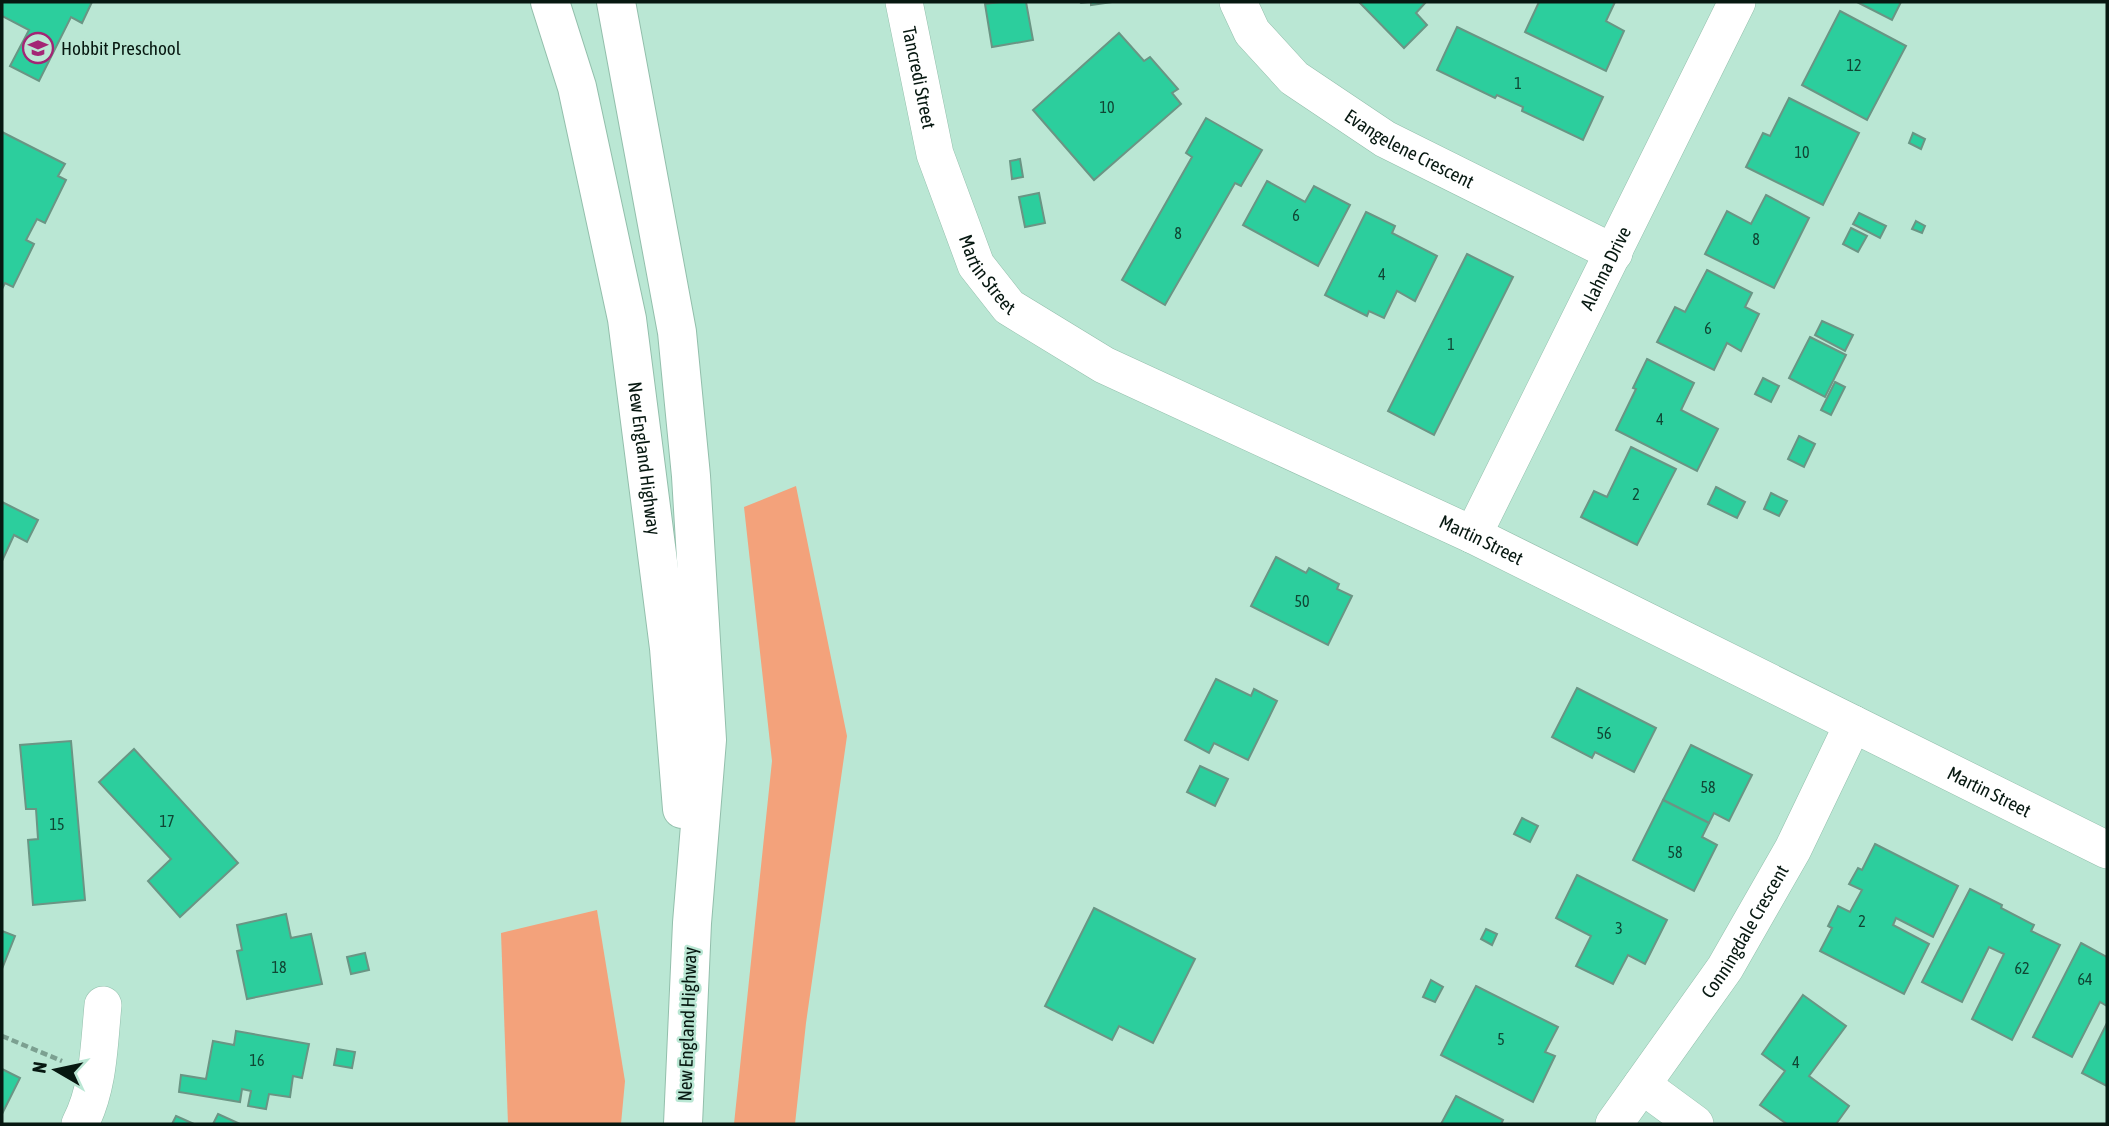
<svg xmlns="http://www.w3.org/2000/svg" width="2109" height="1126" font-family="'Asap Condensed',sans-serif">
	<style>
		.green { fill: #f3a27b }
		.building { fill: #2cce9d; stroke: #6a9584; stroke-width: 2 }
		.lines { fill: none; stroke-linecap: round; stroke-linejoin: round }
		.street-casing { stroke: #93bfac; stroke-width: 38 }
		.highway-casing { stroke: #93bfac; stroke-width: 40 }
		.path { stroke: #7ca091; stroke-width: 4.5; stroke-dasharray: 7 3.5; stroke-linecap: butt }
		.street { stroke: #fff; stroke-width: 37 }
		.highway { stroke: #fff; stroke-width: 38 }
		.labels { text-anchor: middle; stroke-width: 5; stroke-linejoin: round; paint-order: stroke }
		.number-label { font-size: 16px; fill: #104634 }
		.poi-label { font-size: 19px; fill: #071811; stroke: #bae7d4; text-anchor: start }
		.street-label { font-size: 19px; fill: #071811; stroke: #bae7d4 }
	</style>
	<rect width="100%" height="100%" fill="#bae7d4"/>
	<!-- green -->
	<g class="green">
		<path d="M796,486L847,736L806,1023L795,1124H734L772,761L744,507Z"/>
		<path d="M597,910L625,1081L621,1124H508L501,933Z"/>
	</g>
	<!-- building -->
	<g class="building">
		<path d="M2,2H92L82,23L71,17L39,81L10,66L29,30L2,16Z"/>
		<path d="M1000,2H1026L1033,40L992,47L985,4Z"/>
		<path d="M1080,2H1112L1091,5V2L1081,3Z"/>
		<path d="M1359,2H1426L1416,13L1427,25L1404,48Z"/>
		<path d="M1539,2H1615L1606,21L1624,31L1606,71L1525,32Z"/>
		<path d="M1857,2H1901L1892,20Z"/>
		<path d="M1840,11L1906,46L1867,120L1802,85Z"/>
		<path d="M1457,27L1603,97L1583,140L1522,111L1523,107L1497,95L1495,98L1437,70Z"/>
		<path d="M1119,33L1144,61L1150,57L1178,89L1172,93L1181,104L1094,180L1033,110Z"/>
		<path d="M1789,98L1859,133L1823,205L1746,167L1763,133L1770,136Z"/>
		<path d="M1206,118L1262,150L1241,186L1235,183L1165,305L1122,280L1192,157L1186,153Z"/>
		<path d="M2,132L65,164L58,176L66,180L45,223L37,219L26,240L34,244L13,287L5,283L2,289Z"/>
		<path d="M1913,133L1925,139L1921,149L1909,143Z"/>
		<path d="M1020,159L1023,177L1012,179L1010,161Z"/>
		<path d="M1267,181L1305,202L1314,186L1350,205L1318,266L1243,225Z"/>
		<path d="M1039,193L1045,223L1025,227L1019,197Z"/>
		<path d="M1766,195L1809,218L1774,288L1705,254L1727,211L1751,224Z"/>
		<path d="M1366,212L1395,226L1392,233L1437,256L1415,301L1397,291L1384,318L1369,311L1367,316L1325,295Z"/>
		<path d="M1859,213L1886,226L1880,238L1853,224Z"/>
		<path d="M1916,221L1925,226L1922,233L1912,229Z"/>
		<path d="M1851,228L1867,236L1858,252L1843,244Z"/>
		<path d="M1467,254L1513,277L1434,435L1388,411Z"/>
		<path d="M1707,270L1752,293L1745,307L1759,314L1741,351L1727,343L1714,370L1657,342L1675,307L1685,312Z"/>
		<path d="M1822,321L1853,335L1845,351L1815,335Z"/>
		<path d="M1810,337L1846,355L1825,397L1789,378Z"/>
		<path d="M1647,359L1694,383L1681,410L1718,429L1697,471L1616,430L1636,389L1633,388Z"/>
		<path d="M1763,378L1779,386L1771,402L1755,394Z"/>
		<path d="M1835,382L1845,387L1831,415L1821,410Z"/>
		<path d="M1799,436L1815,444L1804,467L1788,459Z"/>
		<path d="M1631,447L1676,469L1637,545L1581,517L1594,491L1607,497Z"/>
		<path d="M1716,487L1745,502L1737,518L1708,504Z"/>
		<path d="M1771,493L1787,501L1779,516L1764,509Z"/>
		<path d="M2,502L38,520L27,542L14,535L2,561Z"/>
		<path d="M1276,557L1306,573L1309,568L1339,584L1337,589L1352,596L1328,645L1251,606Z"/>
		<path d="M1216,679L1251,696L1254,689L1277,701L1248,760L1214,743L1209,753L1185,740Z"/>
		<path d="M1577,688L1656,728L1634,772L1595,752L1592,758L1552,737Z"/>
		<path d="M71,741L85,900L33,905L28,840L38,839L36,809H26L20,745Z"/>
		<path d="M1691,745L1752,775L1729,821L1714,813L1709,823L1663,800Z"/>
		<path d="M134,749L238,863L180,917L148,881L171,859L99,782Z"/>
		<path d="M1200,766L1228,779L1215,806L1187,792Z"/>
		<path d="M1663,800L1709,823L1702,837L1717,845L1694,891L1633,860Z"/>
		<path d="M1522,818L1538,826L1530,842L1514,834Z"/>
		<path d="M1875,844L1958,886L1933,937L1896,918L1893,925L1929,944L1904,994L1820,951L1832,928L1828,926L1838,906L1850,912L1862,890L1849,884L1858,868L1862,870Z"/>
		<path d="M1577,875L1667,920L1645,964L1628,955L1613,984L1576,966L1591,936L1556,918Z"/>
		<path d="M1970,889L2002,905L2001,908L2034,925L2031,931L2060,945L2012,1040L1972,1019L2004,954L1989,947L1962,1002L1922,982Z"/>
		<path d="M1094,908L1195,959L1153,1043L1119,1026L1112,1040L1045,1006Z"/>
		<path d="M286,914L291,938L311,934L322,984L247,999L237,951L242,950L237,925Z"/>
		<path d="M1486,929L1497,934L1492,945L1481,939Z"/>
		<path d="M2,931L15,936L2,969Z"/>
		<path d="M2081,943L2107,957V1006L2100,1002L2072,1057L2033,1037Z"/>
		<path d="M365,953L369,970L351,974L347,957Z"/>
		<path d="M1431,980L1443,987L1435,1002L1423,997Z"/>
		<path d="M1476,986L1558,1027L1545,1052L1555,1056L1533,1102L1441,1055Z"/>
		<path d="M1803,995L1846,1026L1809,1076L1849,1106L1836,1124H1787L1760,1105L1785,1071L1762,1054Z"/>
		<path d="M2107,1023V1086L2082,1073Z"/>
		<path d="M236,1031L309,1044L302,1078L293,1076L290,1097L269,1094L266,1109L248,1106L251,1091L242,1089L240,1102L179,1092L181,1075L206,1079L213,1041L234,1045Z"/>
		<path d="M337,1049L355,1052L352,1068L334,1065Z"/>
		<path d="M2,1069L20,1078L2,1114Z"/>
		<path d="M1456,1096L1503,1120L1501,1124H1441Z"/>
		<path d="M218,1114L240,1124H213Z"/>
		<path d="M176,1116L194,1124H172Z"/>
	</g>
	<g class="lines">
		<!-- street casing -->
		<g class="street-casing">
			<g id="street">
				<path id="s1" d="M904,2L935,154L976,265L1009,307L1104,365L1473,535L2107,850"/>
				<path id="s2" d="M1238,2L1252,32L1294,78L1385,139L1614,253"/>
				<path id="s3" d="M1473,535L1737,2"/>
				<path d="M1642,1085L1695,1124"/>
				<path d="M80,1124C99,1087 99,1045 103,1005"/>
				<path id="s4" d="M1614,1124L1725,968L1793,849L1853,724"/>
			</g>
		</g>
		<!-- highway casing -->
		<g class="highway-casing">
			<g id="highway">
				<path id="s5" d="M550,2L577,87L627,319L669,648L682,809"/>
				<path d="M616,2L677,332L691,476L707,740L692,923L683,1124"/>
			</g>
		</g>
		<!-- path -->
		<path class="path" d="M2,1036L62,1061"/>
		<!-- street -->
		<use href="#street" class="street"/>
		<!-- highway -->
		<use href="#highway" class="highway"/>
	</g>
	<!-- icons -->
	<defs>
		<g id="school-ring" transform="scale(1.575)"><circle r="9.5" fill="#bae7d4" stroke="#a42575" stroke-width="1.5"/><path d="M0-5L7-2L0 1L-7-2ZM-4 1L0 2.5L4 1V4Q0 6-4 4Z" fill="#a42575"/></g>
	</defs>
	<g fill-rule="evenodd">
		<use href="#school-ring" x="38" y="48"/>
	</g>
	<g class="labels">
		<!-- number labels -->
		<g class="number-label">
			<text x="1854" y="71">12</text>
			<text x="1518" y="89">1</text>
			<text x="1107" y="113">10</text>
			<text x="1802" y="158">10</text>
			<text x="1296" y="221">6</text>
			<text x="1178" y="239">8</text>
			<text x="1756" y="245">8</text>
			<text x="1382" y="280">4</text>
			<text x="1708" y="334">6</text>
			<text x="1451" y="350">1</text>
			<text x="1660" y="425">4</text>
			<text x="1636" y="500">2</text>
			<text x="1302" y="607">50</text>
			<text x="1604" y="739">56</text>
			<text x="1708" y="793">58</text>
			<text x="167" y="827">17</text>
			<text x="57" y="830">15</text>
			<text x="1675" y="858">58</text>
			<text x="1862" y="927">2</text>
			<text x="1619" y="934">3</text>
			<text x="279" y="973">18</text>
			<text x="2022" y="974">62</text>
			<text x="2085" y="985">64</text>
			<text x="1501" y="1045">5</text>
			<text x="257" y="1066">16</text>
			<text x="1796" y="1068">4</text>
		</g>
		<!-- poi labels -->
		<g class="poi-label">
			<text x="61" y="55">Hobbit Preschool</text>
		</g>
		<!-- street labels -->
		<g class="street-label">
			<text dy="7" stroke="none"><textPath href="#s1" startOffset="77">Tancredi Street</textPath></text>
			<text dy="7" stroke="none"><textPath href="#s2" startOffset="231">Evangelene Crescent</textPath></text>
			<text dy="7" stroke="none"><textPath href="#s3" startOffset="298">Alahna Drive</textPath></text>
			<text dy="7" stroke="none"><textPath href="#s1" startOffset="287">Martin Street</textPath></text>
			<text dy="7" stroke="none"><textPath href="#s5" startOffset="467">New England Highway</textPath></text>
			<text dy="7" stroke="none"><textPath href="#s1" startOffset="854">Martin Street</textPath></text>
			<text dy="7" stroke="none"><textPath href="#s1" startOffset="1421">Martin Street</textPath></text>
			<text dy="7" stroke="none"><textPath href="#s4" startOffset="233">Conningdale Crescent</textPath></text>
			<text transform="translate(687 1024) rotate(-88)" y="7">New England Highway</text>
		</g>
	</g>
	<!-- border -->
	<rect width="2109" height="1126" fill="none" stroke="#071811" stroke-width="7"/>
	<!-- north arrow -->
	<g transform="translate(56 1070) rotate(279)" stroke="#bae7d4" stroke-width="5" paint-order="stroke">
	<path d="M0-5L12 26L0 18L-12 26Z" fill="#071811"/>
	<text y="-10" font-size="19" font-weight="bold" text-anchor="middle" fill="#071811">N</text>
	</g>
</svg>
